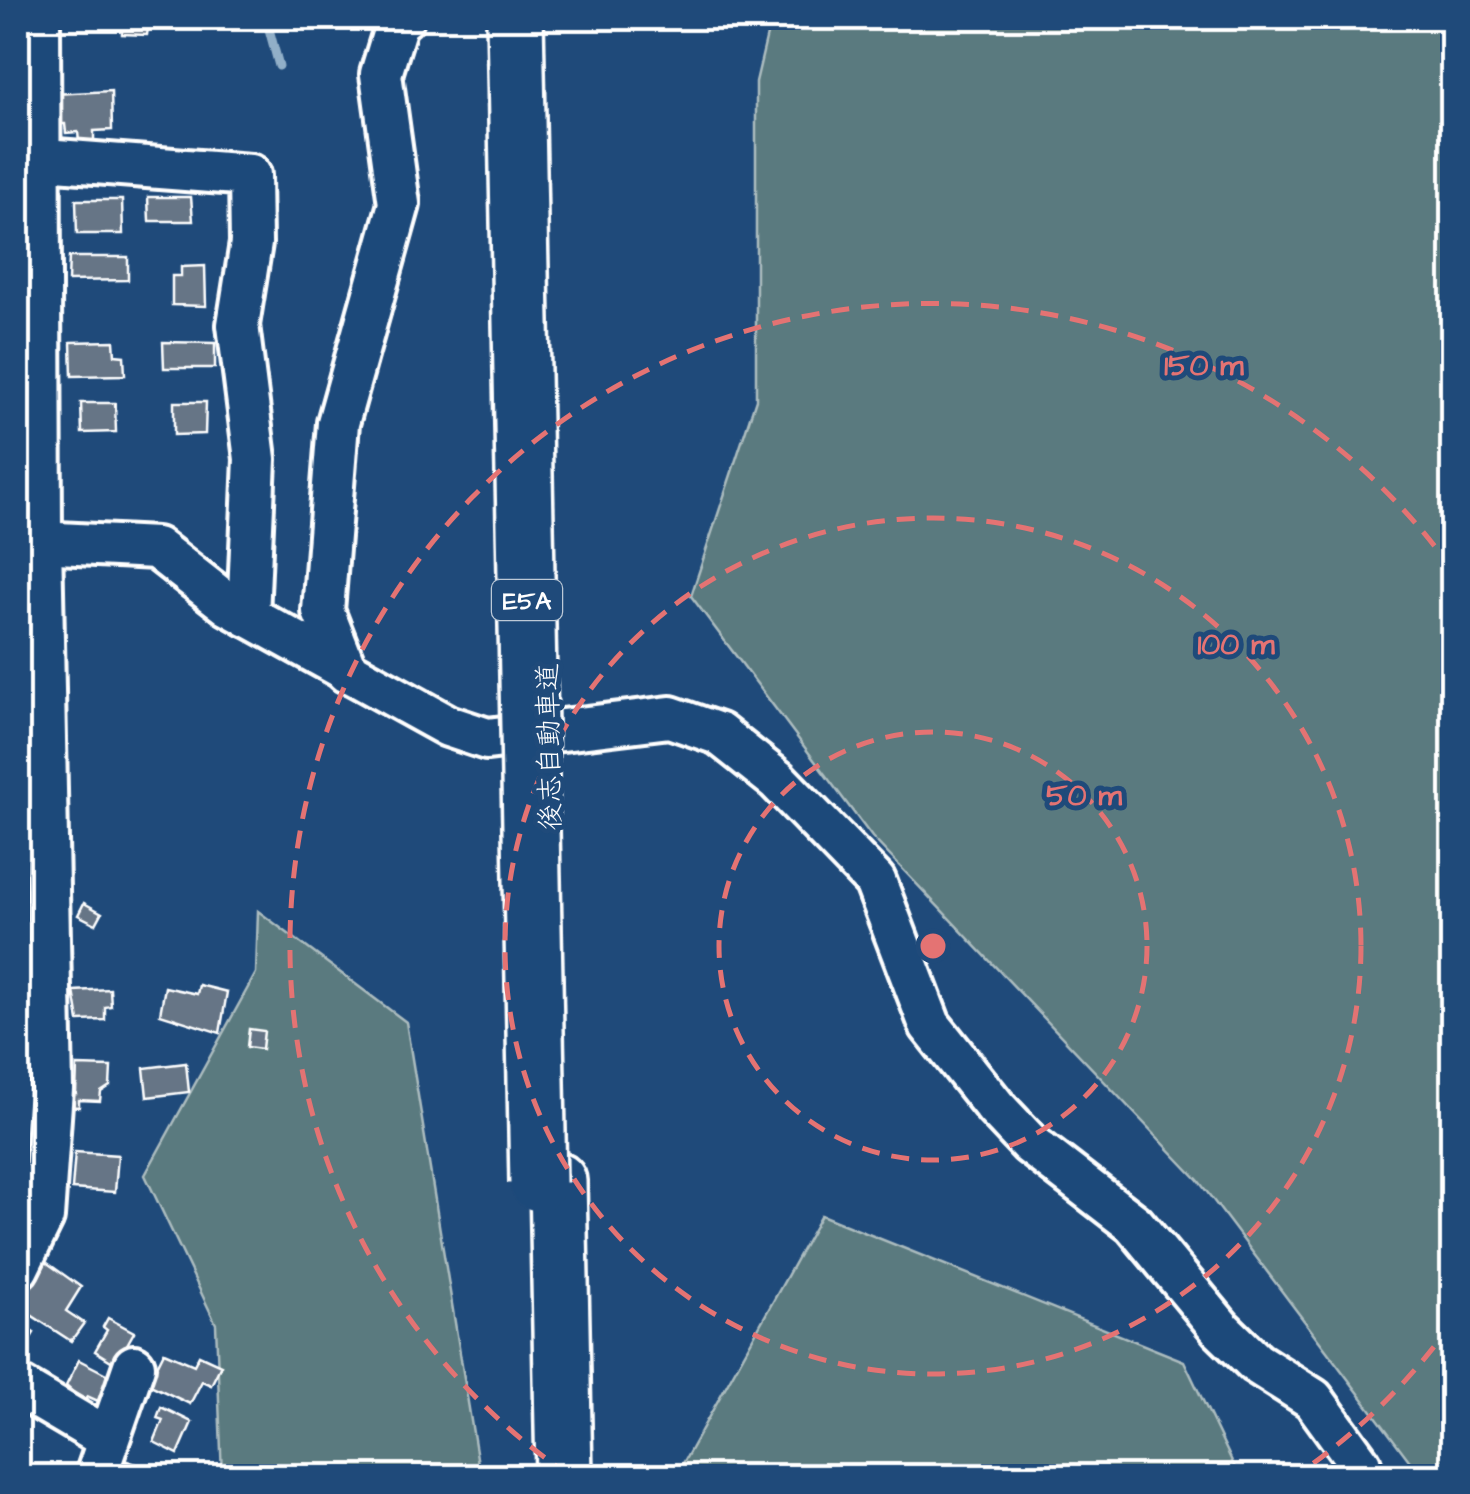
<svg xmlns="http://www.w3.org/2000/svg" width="1470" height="1494" font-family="'Architects Daughter','Klee One',sans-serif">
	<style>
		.green { fill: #5a7a7f; stroke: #acbcbf; stroke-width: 2.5 }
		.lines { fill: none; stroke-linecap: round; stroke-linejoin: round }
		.stream { stroke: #91afc8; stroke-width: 9 }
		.building { fill: #667586; stroke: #fff; stroke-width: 2.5 }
		.minor-casing { stroke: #fff; stroke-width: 48 }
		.highway-casing { stroke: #fff; stroke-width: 62 }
		.minor { stroke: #1f4a7a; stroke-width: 40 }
		.highway { stroke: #1f4a7a; stroke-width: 55 }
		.highway-bridge-casing { stroke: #fff; stroke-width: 62; stroke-linecap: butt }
		.highway-bridge { stroke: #1f4a7a; stroke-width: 55 }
		.ring { fill: none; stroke: #e47373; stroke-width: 5; stroke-dasharray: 18 12 }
		.labels { text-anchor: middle; stroke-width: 10; stroke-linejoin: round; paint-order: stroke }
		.shield { fill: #1f4a7a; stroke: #bcc9d7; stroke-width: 2.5 }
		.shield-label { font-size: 25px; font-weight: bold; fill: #fff }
		.street-label { font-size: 28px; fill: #fff; stroke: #1f4a7a }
		.centre { fill: #e47373; stroke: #1f4a7a; stroke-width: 5 }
		.ring-label { font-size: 30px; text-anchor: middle; font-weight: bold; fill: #e47373; stroke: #1f4a7a; stroke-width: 10; stroke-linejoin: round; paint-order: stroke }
	</style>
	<rect width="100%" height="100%" fill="#1f4a7a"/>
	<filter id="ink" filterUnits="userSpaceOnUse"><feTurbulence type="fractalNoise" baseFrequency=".01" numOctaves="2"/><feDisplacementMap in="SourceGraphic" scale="20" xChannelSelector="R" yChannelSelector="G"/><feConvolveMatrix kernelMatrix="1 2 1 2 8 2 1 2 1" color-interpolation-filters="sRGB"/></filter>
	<g filter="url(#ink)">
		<!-- green -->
		<g class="green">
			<path d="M771,18H1452V1476H1421L1198,1180L872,837L691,596L756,399V82Z"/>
			<path d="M258,911L406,1022L480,1476H222L216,1324L145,1175L256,973Z"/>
			<path d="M821,1215L1184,1361L1239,1476H676Z"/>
		</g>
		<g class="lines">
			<!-- stream -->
			<path class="stream" d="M266,18L279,66"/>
		</g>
		<!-- building -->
		<g class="building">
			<path d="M103,18H161L160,28H148L147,35L122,34V27L103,25Z"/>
			<path d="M111,91L112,130L94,131V141L79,142L78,132L66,133L65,124H55L54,94Z"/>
			<path d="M148,197H191L193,221H149Z"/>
			<path d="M76,200H122L123,234H77Z"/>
			<path d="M69,257H128V280L68,281Z"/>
			<path d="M205,266L206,306L172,305V276H181V267Z"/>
			<path d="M114,341L115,355L124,356L125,375L72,376L71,342Z"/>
			<path d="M163,342L215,343V368H164Z"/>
			<path d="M174,402H206L205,434L174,435Z"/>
			<path d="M81,403H115L116,432L82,433Z"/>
			<path d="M84,903L102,913L96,924L78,915Z"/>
			<path d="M18,964H28L29,989L18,990Z"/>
			<path d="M199,985L227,992L220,1033L160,1014L165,987L197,994Z"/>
			<path d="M110,989L111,1006L105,1007V1020L79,1021L74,991Z"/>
			<path d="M249,1029L264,1031L262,1049L247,1047Z"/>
			<path d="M186,1063L189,1092L147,1097L144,1068Z"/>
			<path d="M77,1066L111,1067L110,1086L101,1092L100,1101L79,1100V1107L64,1106V1095L76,1094Z"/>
			<path d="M75,1152L118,1155L115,1192L72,1189Z"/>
			<path d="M46,1262L81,1287L66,1311L84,1323L71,1341L19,1307Z"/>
			<path d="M108,1318L134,1332L116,1364L95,1351L107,1330L103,1327Z"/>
			<path d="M18,1323L34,1333L18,1360Z"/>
			<path d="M164,1352L194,1365L199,1355L221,1365L211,1385L202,1381L190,1404L148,1384Z"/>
			<path d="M79,1360L110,1376L98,1401L87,1396L83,1401L66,1386Z"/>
			<path d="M161,1407L192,1422L178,1454L154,1442L163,1420L157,1418Z"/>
			<path d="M127,1461L152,1469L149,1476H122Z"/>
		</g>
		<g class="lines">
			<!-- minor casing -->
			<g class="minor-casing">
				<g id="minor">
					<path d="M18,157L250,175L251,243L238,325L255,459L248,616"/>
					<path d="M18,541L156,548L229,605L448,726L487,739L670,717L719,734L777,780L875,881L930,1025L996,1108L1030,1144L1134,1224L1221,1329L1256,1363L1313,1399L1360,1464"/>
					<path d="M347,672L323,611L338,423L399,204L381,74L397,22L403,18"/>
					<path d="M18,1268L43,1217L52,1089L41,540L39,18"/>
					<path d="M18,1386L106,1438"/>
					<path d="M96,1476L134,1366"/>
				</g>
			</g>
			<!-- highway casing -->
			<g class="highway-casing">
				<path id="highway" d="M558,1181L564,1476"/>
			</g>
			<!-- minor -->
			<use href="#minor" class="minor"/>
			<!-- highway -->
			<use href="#highway" class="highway"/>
			<!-- highway-bridge casing -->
			<g class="highway-bridge-casing">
				<path id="highway-bridge" d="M515,18L538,1183"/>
			</g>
			<!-- highway-bridge -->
			<use href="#highway-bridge" class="highway-bridge"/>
		</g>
	</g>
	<!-- distance rings -->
	<g class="ring">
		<circle cx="933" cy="946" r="214"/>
		<circle cx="933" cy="946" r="428"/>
		<path d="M1452 1323A642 642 0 0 1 1297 1475M569 1475A642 642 0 1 1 1452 569"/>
	</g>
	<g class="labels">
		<!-- shield labels -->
		<rect class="shield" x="492" y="580" width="70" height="40" rx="8"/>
		<g class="shield-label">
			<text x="527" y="609">E5A</text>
		</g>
		<!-- street labels -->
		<g class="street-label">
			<text transform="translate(548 747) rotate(-91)" y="10">後志自動車道</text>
		</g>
	</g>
	<circle cx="933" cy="946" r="15" class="centre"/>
	<g class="ring-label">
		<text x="1204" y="375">150 m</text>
		<text x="1236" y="654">100 m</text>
		<text x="1084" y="805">50 m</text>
	</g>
	<!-- margin -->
	<rect width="1470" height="1494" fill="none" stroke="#1f4a7a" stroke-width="60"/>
	<rect x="30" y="30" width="1410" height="1434" fill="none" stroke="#fff" stroke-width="4" filter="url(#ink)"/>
</svg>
